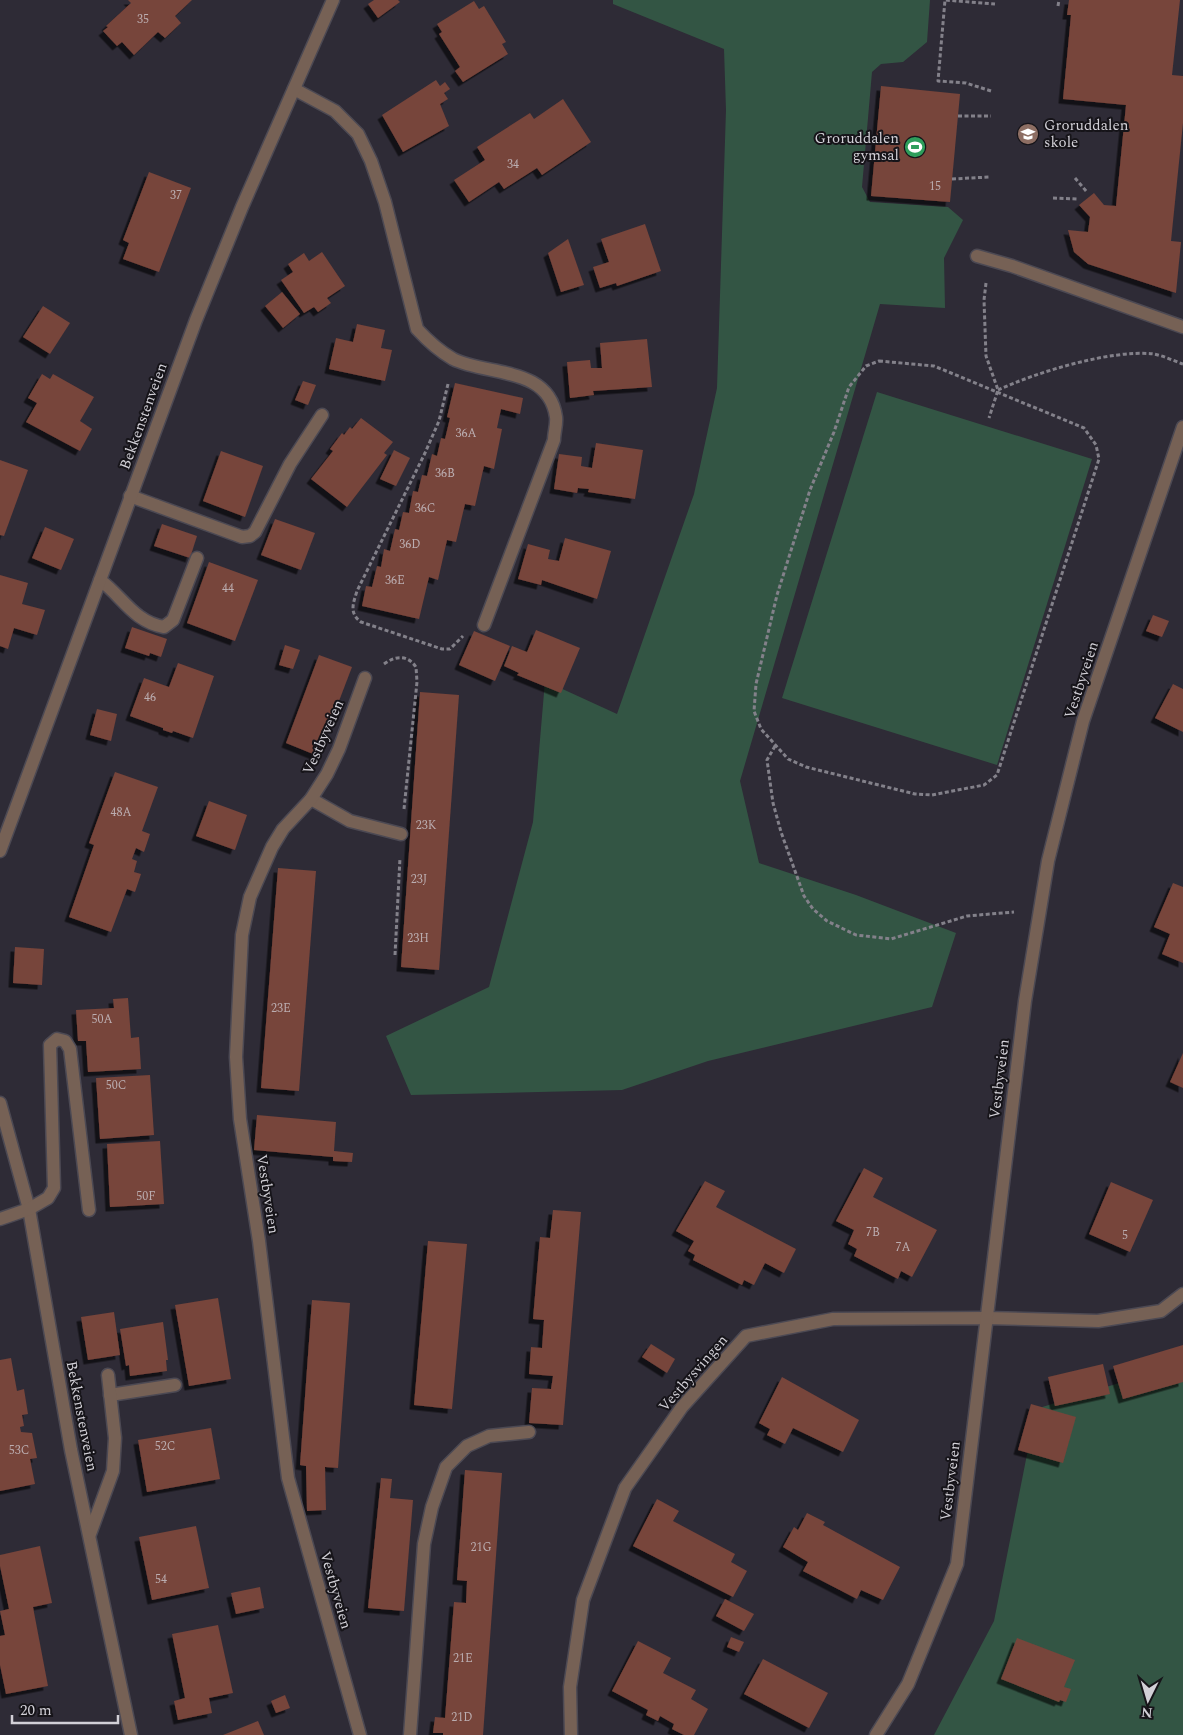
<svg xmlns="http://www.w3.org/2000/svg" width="1183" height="1735" font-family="Spectral,serif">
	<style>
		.green { fill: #354 }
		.building { fill: #77443a; filter: url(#shadow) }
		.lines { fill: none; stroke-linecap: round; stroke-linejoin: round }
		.minor-casing { stroke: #4c4953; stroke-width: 15 }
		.path { stroke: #83818a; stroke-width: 3; stroke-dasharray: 4 2.5; stroke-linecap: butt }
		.minor { stroke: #766155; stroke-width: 12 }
		.labels { text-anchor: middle; stroke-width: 4; stroke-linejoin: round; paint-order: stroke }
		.number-label { font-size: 12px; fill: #bbadb0 }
		.poi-label { font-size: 15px; fill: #d2d0d7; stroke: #161419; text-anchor: start }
		.street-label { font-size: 15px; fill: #d2d0d7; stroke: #161419 }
	</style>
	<defs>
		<filter id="shadow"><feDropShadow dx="-4.5" dy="4.5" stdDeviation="0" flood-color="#0009"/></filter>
	</defs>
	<rect width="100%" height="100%" fill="#2e2b36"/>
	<!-- green -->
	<g class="green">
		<path d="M613,0H930L927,42L903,62L881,64L872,72L862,187L870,202L948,207L963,220L944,258L945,308L880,304L740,781L759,863L856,895L956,933L932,1007L708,1061L622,1090L411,1095L386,1036L489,987L533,822L545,681L617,714L694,494L717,388L726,110L724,49L613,4Z"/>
		<path d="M877,392L1092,459L997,765L782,698Z"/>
		<path d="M1183,1363V1735H934L994,1621L1036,1409Z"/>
	</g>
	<!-- building -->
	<g class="building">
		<path d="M128,0H192L175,16L181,23L165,38L158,32L134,55L122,42L117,46L103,31L108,27L106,26L131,3Z"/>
		<path d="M374,0H398L400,2L378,18L368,4Z"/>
		<path d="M1069,0H1180L1172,75L1183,76V123L1171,241L1181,242L1176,293L1088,264L1074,252L1068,230L1088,232L1090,217L1079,205L1094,193L1104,205L1116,206L1126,105L1063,99L1071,15H1067Z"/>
		<path d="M474,1L479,9L484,6L506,42L502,44L508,54L463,82L455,71L460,67L439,34L442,32L437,24Z"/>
		<path d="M436,80L440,86L445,82L450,89L444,93L448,99L440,104L449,126L403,152L382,115Z"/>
		<path d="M881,86L960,94L950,202L871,196Z"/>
		<path d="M563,99L591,142L542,175L537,168L504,189L499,182L469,202L454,180L485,160L477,147L530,113L534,119Z"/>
		<path d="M149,172L191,188L159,272L123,259L129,243L123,240Z"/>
		<path d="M645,224L661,271L617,286L616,283L600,288L593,267L609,262L601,239Z"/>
		<path d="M568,239L584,285L561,292L548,253Z"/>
		<path d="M322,252L345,286L327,298L331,303L318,312L314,307L304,313L281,280L293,272L288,264L304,253L309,261Z"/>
		<path d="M282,292L300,314L283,328L265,306Z"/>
		<path d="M43,306L70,323L50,354L23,337Z"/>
		<path d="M357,324L385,330L381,348L392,350L385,381L329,369L336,338L353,342Z"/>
		<path d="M647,339L652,387L593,391L594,395L570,398L567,362L590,360L591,368H602L600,343Z"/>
		<path d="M42,374L50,379L53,374L94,397L80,421L92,429L80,451L26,422L37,403L28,398Z"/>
		<path d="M303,381L316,385L308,405L295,400Z"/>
		<path d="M455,383L523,398L520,414L501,409L497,428L502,429L494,469L484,466L475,506L465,504L456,542L447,540L438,580L429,577L419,619L362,606L366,586L372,587L377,566L381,567L384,549L390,551L395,529L399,530L403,512L409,513L413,491L418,492L422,475L427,476L432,454L437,456L441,438L445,439L450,418L447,417Z"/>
		<path d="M361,418L393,442L384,453L387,455L347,507L311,479L333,451L330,449L342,433L344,435L350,427L352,429Z"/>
		<path d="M596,443L643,450L635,499L588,492L589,489L578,488L577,493L554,489L559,454L582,457L581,466L592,468Z"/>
		<path d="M394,450L410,458L396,486L380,479Z"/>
		<path d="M221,451L263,466L245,517L203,501Z"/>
		<path d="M0,460L28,470L4,536L0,535Z"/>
		<path d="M275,519L315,533L301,570L261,555Z"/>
		<path d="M162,524L197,536L190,558L154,546Z"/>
		<path d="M45,527L74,539L61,570L32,558Z"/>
		<path d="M565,538L611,551L597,599L542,580L541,585L518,579L528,544L550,550L548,559L559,561Z"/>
		<path d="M209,562L258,580L235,641L187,623Z"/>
		<path d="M0,575L28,583L22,604L45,610L37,635L14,628L8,649L0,646Z"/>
		<path d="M1153,615L1169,621L1162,637L1146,631Z"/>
		<path d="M132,627L167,639L161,657L150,653L149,656L125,648Z"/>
		<path d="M536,630L580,648L561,693L517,675L519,673L504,666L512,646L527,652Z"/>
		<path d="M474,631L510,646L495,681L459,665Z"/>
		<path d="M285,645L300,650L293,669L279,665Z"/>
		<path d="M319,655L352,667L318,756L286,743Z"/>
		<path d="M178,663L214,676L193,738L173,731L172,733L163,730V728L130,716L144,678L169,687Z"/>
		<path d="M1173,684L1183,689V732L1155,718Z"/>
		<path d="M420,692L459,695L439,970L401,967Z"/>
		<path d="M97,709L117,714L111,741L90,735Z"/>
		<path d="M115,772L158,787L142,831L150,834L144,852L136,848L132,859L137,861L134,872L141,874L135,892L127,889L111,932L69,917L94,845L89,843Z"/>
		<path d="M209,801L247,815L235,850L196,836Z"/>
		<path d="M278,868L316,871L299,1091L261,1088Z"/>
		<path d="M1173,883L1183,887V963L1162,954L1170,934L1154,927Z"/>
		<path d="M15,947L44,949L42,985L13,983Z"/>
		<path d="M128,998L131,1038L139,1037L141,1069L88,1072L86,1041H78L76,1010L114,1008L113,999Z"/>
		<path d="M1183,1053V1088L1170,1082Z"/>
		<path d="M150,1075L154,1135L100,1139L96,1078Z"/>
		<path d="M257,1115L336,1122L334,1151L353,1153L352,1162L333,1161V1157L254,1150Z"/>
		<path d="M160,1141L164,1204L110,1207L107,1144Z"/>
		<path d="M864,1168L883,1178L873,1197L937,1230L912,1277L901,1271L898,1279L854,1256L857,1249L848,1244L854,1230L836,1221Z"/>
		<path d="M705,1181L725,1191L716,1207L796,1249L784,1273L765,1263L754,1285L744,1280L742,1285L693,1260L695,1255L688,1251L694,1241L676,1231Z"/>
		<path d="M1111,1182L1153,1200L1130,1252L1089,1234Z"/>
		<path d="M553,1210L581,1212L563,1425L529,1423L532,1388L551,1389L553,1376L529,1374L531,1347L542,1348L544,1320L533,1319L540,1237L550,1238Z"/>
		<path d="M428,1241L467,1244L452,1409L414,1405Z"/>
		<path d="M218,1298L231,1379L189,1386L175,1305Z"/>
		<path d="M312,1300L350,1303L338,1468L325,1467L326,1510L307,1511L306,1466L300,1465Z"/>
		<path d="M114,1312L120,1355L88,1360L81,1317Z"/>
		<path d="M163,1322L168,1360H166L167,1371L130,1376L129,1365L126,1366L120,1329Z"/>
		<path d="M651,1344L675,1359L667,1373L642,1357Z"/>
		<path d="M1183,1345V1382L1123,1399L1113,1366Z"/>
		<path d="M11,1358L17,1391L24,1389L28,1414L22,1415L24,1426L20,1427L21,1432L32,1433L37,1458L30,1459L35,1484L0,1491V1360Z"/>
		<path d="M1103,1364L1110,1394L1055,1406L1048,1377Z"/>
		<path d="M782,1377L859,1420L843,1452L793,1428L785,1444L767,1435L770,1429L759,1423Z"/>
		<path d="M1031,1404L1076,1417L1063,1463L1018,1450Z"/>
		<path d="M211,1428L220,1479L147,1492L138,1440Z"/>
		<path d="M465,1470L502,1473L483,1735H443V1733H433L435,1717L445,1718L454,1602L466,1603L467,1581L457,1580Z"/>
		<path d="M381,1478L392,1479L390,1498L413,1500L404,1611L368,1608Z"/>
		<path d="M657,1499L679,1511L673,1521L735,1554L731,1562L747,1571L733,1597L633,1546Z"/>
		<path d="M807,1513L825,1522L823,1525L900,1567L883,1600L861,1590L857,1599L803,1571L808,1562L783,1547L794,1527L798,1530Z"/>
		<path d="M196,1526L209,1588L152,1600L139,1537Z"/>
		<path d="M40,1546L52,1603L33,1607L48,1686L6,1694L0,1665V1636L5,1635L0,1611L9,1609L0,1566V1555Z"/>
		<path d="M260,1587L264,1608L236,1614L231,1593Z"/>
		<path d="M725,1599L754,1614L744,1631L716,1616Z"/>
		<path d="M218,1625L233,1693L209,1698L212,1713L178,1720L174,1701L185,1698L172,1634Z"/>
		<path d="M731,1637L744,1642L739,1652L727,1647Z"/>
		<path d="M1017,1638L1075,1660L1064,1687L1071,1689L1066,1702L1060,1700L1059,1702L1001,1679Z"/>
		<path d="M638,1641L671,1658L663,1673L696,1690L691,1699L708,1709L694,1735H684L672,1729L674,1724L660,1716L658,1721L646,1715L648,1710L612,1691Z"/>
		<path d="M763,1659L828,1693L809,1728L744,1694Z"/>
		<path d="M285,1695L290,1708L276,1713L271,1701Z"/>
		<path d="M258,1721L264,1735H223Z"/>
	</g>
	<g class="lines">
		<!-- minor casing -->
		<g class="minor-casing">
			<g id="minor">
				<path d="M294,89L335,111L358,134L371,161L385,202L417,329C428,341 439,351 453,359C487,376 549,366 556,417C557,424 554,433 554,440L484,625"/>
				<path d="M977,256L1012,266L1183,327"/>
				<path d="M130,496L242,537L250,536L255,532L290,464L322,415"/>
				<path d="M100,580C122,596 134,622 164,627L173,620L197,558"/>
				<path d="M311,799L350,821L401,834"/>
				<path d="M0,851L196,320L242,207L333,0"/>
				<path d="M0,1103L29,1209L71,1450L131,1735"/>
				<path d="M0,1219L29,1209L48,1198L54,1188L50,1045L57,1039L65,1041L70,1049L89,1210"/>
				<path d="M110,1395L175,1385"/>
				<path d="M90,1534L113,1471L115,1438L108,1375"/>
				<path d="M360,1735L288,1478L259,1241L240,1119L236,1057L242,935L250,897L272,847L283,829L311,799L327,774L339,749L365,678"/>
				<path d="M410,1735L424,1544L432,1507L446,1467L467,1446L489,1436L529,1432"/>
				<path d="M571,1735L570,1687L583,1600L625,1488L682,1407L746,1336L833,1319L986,1318L1098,1321L1161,1311L1183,1294"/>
				<path d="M876,1735L908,1684L957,1564L1025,1001L1048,861L1083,721L1183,427"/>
			</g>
		</g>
		<!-- path -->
		<g class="path">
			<path d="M1058,6L1059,0"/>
			<path d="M991,91L966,83L938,81L945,0L995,4"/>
			<path d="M958,116H991"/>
			<path d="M1075,178L1087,192"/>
			<path d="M952,179L989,177"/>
			<path d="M1053,198L1078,199"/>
			<path d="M986,283L984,300L986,356L998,390L989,418"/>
			<path d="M879,361L934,366L1084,428L1096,445L1099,459L997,775L984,785L932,795L915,794L806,767L788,759L761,729L754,711L756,684L777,595L810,490L834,432L849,387L866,366Z"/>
			<path d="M448,384L439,421L425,453L357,591C353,604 349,613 361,622L442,649H450L463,636"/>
			<path d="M998,390C1037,372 1112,349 1154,354C1164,356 1174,361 1183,364"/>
			<path d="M384,664C395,656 407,654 416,667L417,682L404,809"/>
			<path d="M775,746L767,760L773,803L781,832L804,896L813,909L827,921L856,935L891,939L967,916L1014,912"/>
			<path d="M395,955L400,858"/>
		</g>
		<!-- minor -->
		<use href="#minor" class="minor"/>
	</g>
	<!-- icons -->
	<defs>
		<g id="school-disc" transform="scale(1.125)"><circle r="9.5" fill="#8d6e63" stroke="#161419"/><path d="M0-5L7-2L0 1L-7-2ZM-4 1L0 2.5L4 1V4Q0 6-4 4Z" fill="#fff"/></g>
		<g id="stadium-disc" transform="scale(1.125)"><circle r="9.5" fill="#2e9e5b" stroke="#161419"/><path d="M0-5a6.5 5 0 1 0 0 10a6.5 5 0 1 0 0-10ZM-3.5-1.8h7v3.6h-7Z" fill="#fff"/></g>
	</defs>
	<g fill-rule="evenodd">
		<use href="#school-disc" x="1028" y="134"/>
		<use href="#stadium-disc" x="915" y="147"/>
	</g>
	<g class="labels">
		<!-- number labels -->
		<g class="number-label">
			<text x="143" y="23">35</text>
			<text x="513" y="168">34</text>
			<text x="935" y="190">15</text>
			<text x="176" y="199">37</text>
			<text x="466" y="437">36A</text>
			<text x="445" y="477">36B</text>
			<text x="425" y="512">36C</text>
			<text x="410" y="548">36D</text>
			<text x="395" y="584">36E</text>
			<text x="228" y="592">44</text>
			<text x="150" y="701">46</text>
			<text x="121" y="816">48A</text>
			<text x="426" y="829">23K</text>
			<text x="419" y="883">23J</text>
			<text x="418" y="942">23H</text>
			<text x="281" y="1012">23E</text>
			<text x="102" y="1023">50A</text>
			<text x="116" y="1089">50C</text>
			<text x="146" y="1200">50F</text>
			<text x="873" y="1236">7B</text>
			<text x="1125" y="1239">5</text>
			<text x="903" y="1251">7A</text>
			<text x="165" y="1450">52C</text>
			<text x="19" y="1454">53C</text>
			<text x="481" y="1551">21G</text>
			<text x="161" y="1583">54</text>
			<text x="463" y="1662">21E</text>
			<text x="462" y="1721">21D</text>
		</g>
		<!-- poi labels -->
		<g class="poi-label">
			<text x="1044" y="130">Groruddalen<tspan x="1044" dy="17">skole</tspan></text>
			<text x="899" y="143" text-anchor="end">Groruddalen<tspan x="899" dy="17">gymsal</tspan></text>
		</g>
		<!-- street labels -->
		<g class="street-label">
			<text transform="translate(143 416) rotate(-70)" y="5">Bekkenstenveien</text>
			<text transform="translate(1081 680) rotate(-72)" y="5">Vestbyveien</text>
			<text transform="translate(323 737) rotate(-66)" y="5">Vestbyveien</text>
			<text transform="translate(999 1079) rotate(-83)" y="5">Vestbyveien</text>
			<text transform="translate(268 1194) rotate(81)" y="5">Vestbyveien</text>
			<text transform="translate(693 1373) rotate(-49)" y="5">Vestbysvingen</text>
			<text transform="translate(82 1416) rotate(79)" y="5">Bekkenstenveien</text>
			<text transform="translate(950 1481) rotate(-83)" y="5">Vestbyveien</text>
			<text transform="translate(336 1590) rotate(74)" y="5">Vestbyveien</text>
		</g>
	</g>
	<!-- north arrow -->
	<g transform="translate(1148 1700) rotate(185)" stroke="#161419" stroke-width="4" paint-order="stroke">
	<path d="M0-4L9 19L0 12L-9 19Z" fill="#d2d0d7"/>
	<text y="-8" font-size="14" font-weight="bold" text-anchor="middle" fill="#d2d0d7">N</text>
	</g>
	<!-- scale -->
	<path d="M12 1715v8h106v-8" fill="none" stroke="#d2d0d7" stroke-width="2.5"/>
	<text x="20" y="1715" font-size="15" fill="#d2d0d7" stroke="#161419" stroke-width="4" paint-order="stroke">20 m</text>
</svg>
